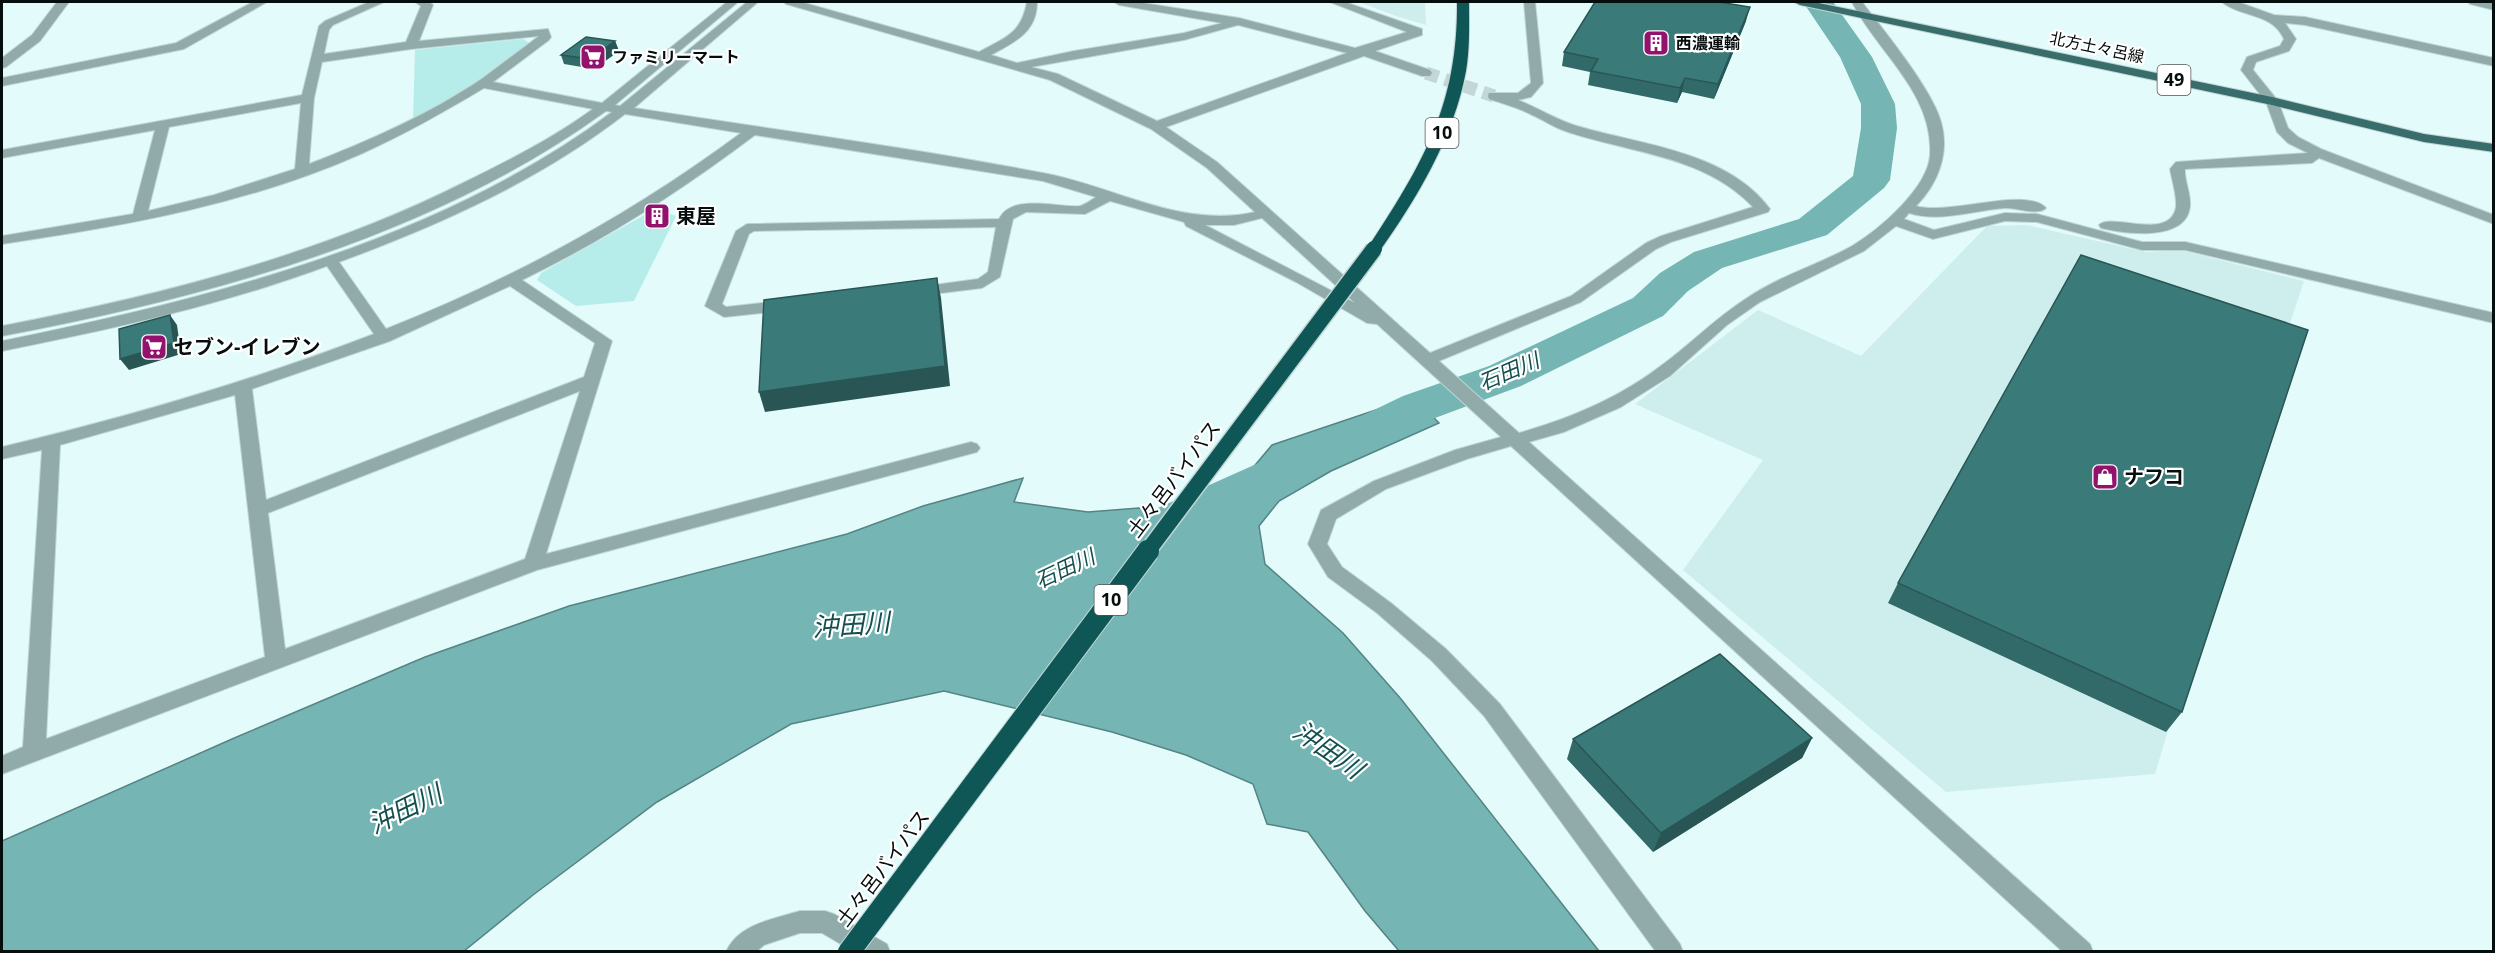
<svg xmlns="http://www.w3.org/2000/svg" width="2495" height="953" font-family="'Noto Sans','Noto Sans JP',sans-serif">
	<style>
		.built { fill: #ceeeed }
		.green { fill: #b6edeb }
		.water { fill: #75b6b5; stroke: #548483; stroke-width: 1.5 }
		.lines { fill: none; stroke-linecap: round; stroke-linejoin: round }
		.river { fill: #75b6b5; fill-rule: evenodd }
		.minor-tunnel { stroke: #c2d7d6; stroke-width: 13; stroke-dasharray: 13 7; stroke-linecap: butt }
		.minor-casing { stroke: #c0d5d4; stroke-width: 2 }
		.major-casing { stroke: #c0d5d4; stroke-width: 2 }
		.highway-casing { stroke: #c0d5d4; stroke-width: 2 }
		.minor { fill: #90abaa; fill-rule: evenodd }
		.major { fill: #386d6c; fill-rule: evenodd }
		.highway { fill: #0e5756; fill-rule: evenodd }
		.highway-bridge-far1-casing { stroke: #c0d5d4; stroke-width: 19; stroke-linecap: butt }
		.highway-bridge-casing { stroke: #c0d5d4; stroke-width: 24; stroke-linecap: butt }
		.highway-bridge-far1 { stroke: #0e5756; stroke-width: 16 }
		.highway-bridge { stroke: #0e5756; stroke-width: 22 }
		.wall { fill: #326a69 }
		.shaded-wall { fill: #295655 }
		.building { fill: #3a7b7a; stroke: #295655; stroke-width: 1.5 }
		.labels { text-anchor: middle; stroke-width: 4.5; stroke-linejoin: round; paint-order: stroke }
		.far-poi-label { font-size: 16px; font-weight: bold; fill: #060e0d; stroke: #fff; text-anchor: start }
		.far-street-label { font-size: 16px; fill: #060e0d; stroke: #fff }
		.shield { fill: #fff; stroke: #515656; stroke-width: 1.5 }
		.shield-label { font-size: 18px; font-weight: bold; fill: #060e0d }
		.poi-label { font-size: 20px; font-weight: bold; fill: #060e0d; stroke: #fff; text-anchor: start }
		.street-label { font-size: 20px; fill: #060e0d; stroke: #fff }
		.water-label { font-size: 21px; font-style: italic; fill: #144e4e; stroke: #fff }
		.near-water-label { font-size: 26px; font-style: italic; fill: #144e4e; stroke: #fff }
	</style>
	<rect width="100%" height="100%" fill="#e3fbfa"/>
	<!-- built -->
	<g class="built">
		<path d="M1359,2H1425L1426,25L1396,16Z"/>
		<path d="M2027,225L2146,252L2180,250L2304,281L2284,341L2155,774L1946,792L1683,570L1763,460L1635,404L1758,310L1861,356L1987,226Z"/>
	</g>
	<!-- green -->
	<g class="green">
		<path d="M523,39L531,44L472,85L413,119L415,50Z"/>
		<path d="M655,209L676,216L634,301L576,306L537,280L541,273Z"/>
	</g>
	<!-- water -->
	<path class="water" d="M1414,397L1439,423L1331,471L1279,501L1259,526L1265,564L1343,633L1401,699L1599,951H1399L1365,911L1308,832L1267,824L1253,784L1186,755L1112,732L944,691L791,724L657,802L533,895L464,951H2V841L232,739L425,657L569,606L847,534L923,506L1023,478L1014,502L1088,512L1139,508L1220,518L1231,512L1246,476L1272,445Z"/>
	<g class="lines">
		<!-- river -->
		<g class="river">
			<path d="M1803,2H1833L1872,57L1895,104L1897,128L1890,180L1884,188L1827,235L1722,268L1688,291L1663,316L1521,386L1435,418L1379,445L1363,450L1347,445L1340,434L1347,423L1403,396L1489,366L1633,298L1660,273L1694,252L1799,219L1853,176L1861,128V104L1840,57Z"/>
			<path d="M1300,448L1317,452L1324,464L1317,476L1147,555L1129,560L1111,555L1104,542L1111,529L1283,452Z"/>
		</g>
		<!-- minor-tunnel -->
		<path class="minor-tunnel" d="M1426,73L1494,96"/>
		<!-- minor casing -->
		<g class="minor-casing">
			<g id="minor">
				<path d="M57,2H69L40,41L6,67L2,68V58L32,35Z"/>
				<path d="M253,2H267L184,49L2,86V78L176,43Z"/>
				<path d="M369,2H384L333,25L329,30L324,54L406,42L421,6L415,2H429L433,5L419,41L548,29L551,37L549,40L493,82L602,103L727,2H738L615,105L620,106L747,2H758L634,108C770,129 908,147 1043,173C1114,186 1181,229 1255,212L1207,168L1151,129L1050,80L786,4L784,2H801L979,52C1006,37 1021,34 1027,2H1037C1037,32 1015,42 991,55L1017,63L1074,51L1184,33L1222,23L1119,5L1114,2H1137L1239,18L1355,48L1407,32L1330,2H1345L1422,29V35L1375,51L1430,70L1432,73L1430,76H1422L1364,56L1166,127L1217,162L1430,353L1571,296L1646,243L1661,236L1753,207C1704,155 1629,153 1565,131C1553,127 1544,120 1532,115C1519,108 1504,104 1489,99L1488,96L1489,93H1518L1531,83L1524,2H1535L1543,83L1531,97L1518,100C1538,108 1557,120 1577,126C1641,145 1727,151 1770,209L1768,212L1671,242L1656,249L1581,302L1439,361L1519,433C1568,419 1617,399 1658,368C1689,346 1714,319 1747,298C1779,276 1818,265 1852,246C1879,230 1928,188 1930,155C1934,93 1877,52 1852,2H1862C1884,31 1932,89 1941,122C1950,153 1938,184 1916,206C1948,216 2025,186 2046,208C2038,216 2018,208 2006,208C1973,210 1941,223 1909,213L1904,219L1934,230L2005,213L2037,214L2142,242H2185L2494,313V323L2185,250H2142L2037,222L2005,221L1933,239L1896,226L1864,251L1760,302L1727,325L1670,376L1621,407L1564,432L1529,442L2090,944L2093,952H2063L1511,446L1467,459L1386,489L1336,519L1327,544L1342,567L1391,603L1446,649L1500,704L1680,944L1683,952H1656L1484,716L1432,661L1377,613L1328,577L1308,544L1321,510L1374,481L1455,450L1501,437L1377,324L1367,323L1296,282L1186,226L1184,222L1110,201L1085,214L1026,212L1013,219L1000,277L982,288L917,296L912,294L909,291L912,288L978,279L988,272L996,227L754,231L749,234L722,304L726,307L788,300L796,305L788,310L724,317L705,306L736,231L747,224L999,219C1012,193 1057,208 1080,206C1085,205 1091,200 1096,197L1043,181L755,135C682,190 605,240 522,280L612,341L546,554L971,442L977,444L980,448L977,452L537,570L2,774V756L23,747L42,450L2,459V447C128,417 252,381 374,334L327,266C222,305 112,329 2,351V341C209,299 440,241 612,112L606,111C434,236 209,297 2,336V326C161,295 317,256 463,183C508,161 553,138 593,109L484,88C444,112 405,134 363,153C249,204 125,226 2,244V236L133,214L155,130L2,158V150L302,95L319,26L325,21ZM1238,25L1347,53L1157,121L1058,74L1031,67L1184,40ZM539,36C520,50 502,64 483,78C430,114 369,141 309,164L314,98L322,62L411,49ZM301,103L295,169L214,195L148,211L169,127ZM625,114L741,133C632,214 513,279 386,329L339,262C440,225 540,180 625,114ZM1262,218L1355,303L1205,225H1234ZM510,286L595,343L584,377L266,500L252,389L390,341ZM580,391L525,559L285,649L268,513ZM235,395L265,657L46,739L60,445Z"/>
				<path d="M2222,2H2238L2274,15L2305,17L2494,58V66L2305,25L2285,23L2296,39L2289,51L2256,62L2253,70L2278,101L2288,128L2298,137L2321,149L2494,215V224L2319,158L2312,163L2185,169C2184,180 2191,193 2190,206C2187,242 2125,234 2101,228L2099,225C2111,212 2170,242 2176,207C2177,195 2172,181 2170,169L2176,162L2308,153L2288,143L2277,132L2266,102L2241,70L2247,57L2280,46L2284,39C2272,12 2241,18 2222,2Z"/>
				<path d="M2468,2L2494,3V10L2470,4Z"/>
				<path d="M800,911H825L834,914L887,944L890,952H854L822,933H800L764,945L756,952H726C738,924 774,919 800,911Z"/>
			</g>
		</g>
		<!-- major casing -->
		<g class="major-casing">
			<path id="major" d="M1794,2H1814L2272,97L2424,134L2494,144V152L2424,142L2272,105L1800,5Z"/>
		</g>
		<!-- highway casing -->
		<g class="highway-casing">
			<path id="highway" d="M1457,2H1469C1469,25 1470,48 1466,71C1454,137 1417,198 1379,252H1369L1367,249C1422,165 1458,106 1457,2Z"/>
		</g>
		<!-- minor -->
		<use href="#minor" class="minor"/>
		<!-- major -->
		<use href="#major" class="major"/>
		<!-- highway -->
		<use href="#highway" class="highway"/>
		<!-- highway-bridge-far1 casing -->
		<g class="highway-bridge-far1-casing">
			<path id="highway-bridge-far1" d="M1147,552L1374,249"/>
		</g>
		<!-- highway-bridge casing -->
		<g class="highway-bridge-casing">
			<path id="highway-bridge" d="M849,952L1148,551"/>
		</g>
		<!-- highway-bridge-far1 -->
		<use href="#highway-bridge-far1" class="highway-bridge-far1"/>
		<!-- highway-bridge -->
		<use href="#highway-bridge" class="highway-bridge"/>
	</g>
	<!-- wall -->
	<g class="wall">
		<path d="M1746,21L1714,99L1682,92L1677,103L1588,85L1590,72L1562,66L1564,52Z"/>
		<path d="M615,41L619,51L594,69L564,64L561,55Z"/>
		<path d="M1898,583L2182,712L2166,732L1888,603Z"/>
		<path d="M1812,738L1802,758L1653,852L1567,759L1573,739Z"/>
	</g>
	<!-- shaded-wall -->
	<g class="shaded-wall">
		<path d="M1750,7L1746,21L1714,99L1718,84Z"/>
		<path d="M615,41L619,51L594,69L590,59Z"/>
		<path d="M1685,78L1682,92L1677,103L1680,88Z"/>
		<path d="M937,278L941,298L950,386L765,412L759,392Z"/>
		<path d="M170,315L177,325L181,354L129,370L120,359Z"/>
		<path d="M1812,738L1802,758L1653,852L1661,833Z"/>
	</g>
	<!-- building -->
	<g class="building">
		<path d="M1595,2H1719L1750,7L1718,84L1685,78L1680,88L1591,71L1598,59L1564,52Z"/>
		<path d="M586,37L615,41L590,59L561,55Z"/>
		<path d="M2081,255L2308,330L2182,712L1898,583Z"/>
		<path d="M937,278L945,366L759,392L764,300Z"/>
		<path d="M170,315L174,343L120,359L119,329Z"/>
		<path d="M1720,654L1812,738L1661,833L1573,739Z"/>
	</g>
	<!-- icons -->
	<defs>
		<g id="building-square" transform="scale(1.35)"><rect x="-9" y="-9" width="18" height="18" rx="4" fill="#93126d" stroke="#fff"/><path d="M-4-6H4V6H1V3H-1V6H-4ZM-2.5-4.3h1.7v1.8h-1.7ZM.8-4.3h1.7v1.8H.8ZM-2.5-1h1.7V.8h-1.7ZM.8-1h1.7V.8H.8Z" fill="#fff"/></g>
		<g id="supermarket-square" transform="scale(1.35)"><rect x="-9" y="-9" width="18" height="18" rx="4" fill="#93126d" stroke="#fff"/><path d="M-6-5.5h2.5l.6 2H6L4.5 2H-2.5L-4.4-4H-6ZM-1.5 3.2a1.3 1.3 0 1 0 .1 0ZM3 3.2a1.3 1.3 0 1 0 .1 0Z" fill="#fff"/></g>
		<g id="shop-square" transform="scale(1.35)"><rect x="-9" y="-9" width="18" height="18" rx="4" fill="#93126d" stroke="#fff"/><path d="M-5-2.5h2.3a2.7 3.5 0 0 1 5.4 0H5L5.5 6h-11ZM-1.5-2.5h3a1.5 2.3 0 0 0-3 0Z" fill="#fff"/></g>
	</defs>
	<g fill-rule="evenodd">
		<use href="#building-square" x="1656" y="43"/>
		<use href="#supermarket-square" x="593" y="57"/>
		<use href="#building-square" x="657" y="216"/>
		<use href="#supermarket-square" x="154" y="347"/>
		<use href="#shop-square" x="2105" y="477"/>
	</g>
	<g class="labels">
		<!-- far-poi labels -->
		<g class="far-poi-label">
			<text x="1676" y="49">西濃運輸</text>
			<text x="612" y="63">ファミリーマート</text>
		</g>
		<!-- far-street labels -->
		<g class="far-street-label">
			<text transform="translate(2097 47) rotate(12)" y="6">北方土々呂線</text>
		</g>
		<!-- shield labels -->
		<g class="shield">
			<rect x="2157.5" y="65" width="33" height="30" rx="4.5"/>
			<rect x="1425.5" y="118" width="33" height="30" rx="4.5"/>
			<rect x="1094.5" y="585" width="33" height="30" rx="4.5"/>
		</g>
		<g class="shield-label">
			<text x="2174" y="86">49</text>
			<text x="1442" y="139">10</text>
			<text x="1111" y="606">10</text>
		</g>
		<!-- poi labels -->
		<g class="poi-label">
			<text x="676" y="223">東屋</text>
			<text x="174" y="354">セブン-イレブン</text>
			<text x="2124" y="484">ナフコ</text>
		</g>
		<!-- street labels -->
		<g class="street-label">
			<text transform="translate(1174 479) rotate(-53)" y="7">土々呂バイパス</text>
			<text transform="translate(883 868) rotate(-53)" y="7">土々呂バイパス</text>
		</g>
		<!-- water labels -->
		<g class="water-label">
			<text transform="translate(1509 372) rotate(-23)" y="7">石田川</text>
			<text transform="translate(1065 569) rotate(-25)" y="7">石田川</text>
		</g>
		<!-- near-water labels -->
		<g class="near-water-label">
			<text transform="translate(851 625) rotate(-4)" y="9">沖田川</text>
			<text transform="translate(1328 750) rotate(35)" y="9">沖田川</text>
			<text transform="translate(405 809) rotate(-26)" y="9">沖田川</text>
		</g>
	</g>
	<!-- border -->
	<rect width="2495" height="953" fill="none" stroke="#060e0d" stroke-width="6"/>
</svg>
